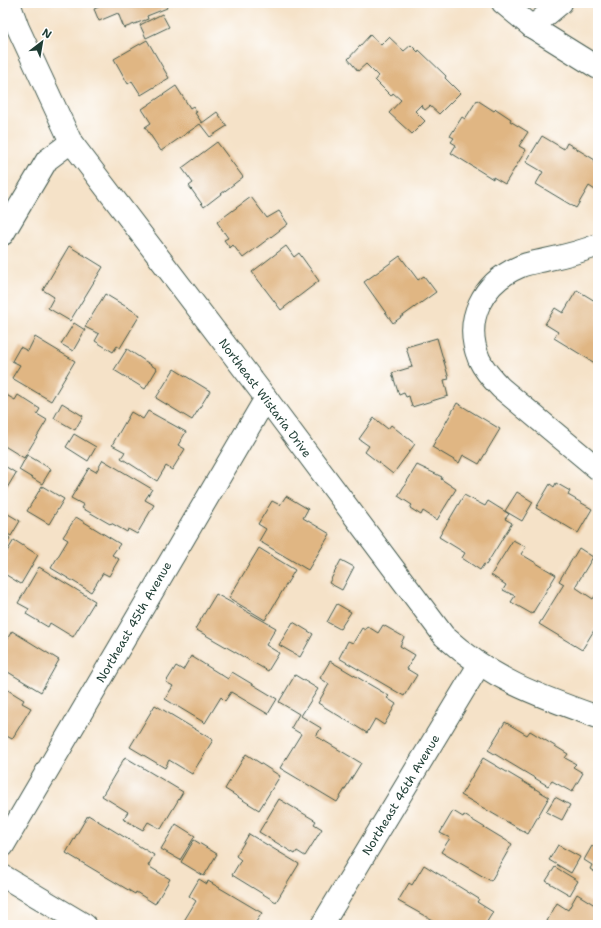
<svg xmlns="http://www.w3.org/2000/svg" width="601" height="928" font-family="'Shantell Sans',sans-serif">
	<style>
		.building { fill: #e0b683 }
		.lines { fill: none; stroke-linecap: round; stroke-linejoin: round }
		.street-casing { stroke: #3f564a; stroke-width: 24 }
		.street { stroke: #fff; stroke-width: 22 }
		.labels { text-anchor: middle; stroke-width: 3.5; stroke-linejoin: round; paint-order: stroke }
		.street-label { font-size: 12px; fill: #1f3d34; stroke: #fff }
	</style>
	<rect width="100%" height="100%" fill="#fff"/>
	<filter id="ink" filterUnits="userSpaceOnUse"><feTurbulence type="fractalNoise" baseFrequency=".025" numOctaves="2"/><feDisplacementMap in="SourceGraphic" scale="8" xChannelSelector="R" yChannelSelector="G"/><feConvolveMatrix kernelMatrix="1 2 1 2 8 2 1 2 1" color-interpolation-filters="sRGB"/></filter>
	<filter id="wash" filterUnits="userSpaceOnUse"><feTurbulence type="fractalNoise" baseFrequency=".012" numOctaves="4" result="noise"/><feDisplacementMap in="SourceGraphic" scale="16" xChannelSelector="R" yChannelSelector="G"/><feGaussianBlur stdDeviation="0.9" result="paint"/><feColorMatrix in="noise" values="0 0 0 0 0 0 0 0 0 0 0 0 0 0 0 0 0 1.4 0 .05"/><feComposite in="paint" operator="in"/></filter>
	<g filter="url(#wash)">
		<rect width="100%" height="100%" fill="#f5e2c8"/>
		<g id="blocks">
			<!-- building -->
			<g class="building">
				<path d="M98,3H165L167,8L147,16L148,19L124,28L118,13L99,21L94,9L99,7Z"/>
				<path d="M162,14L169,27L146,38L140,25Z"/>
				<path d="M370,35L381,45L389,37L404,51L411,45L418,52L419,50L446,76L445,78L460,93L439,114L430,106L425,110L421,105L415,111L425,121L412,134L389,113L401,100L393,93L391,96L375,80L378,76L366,64L358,71L348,59Z"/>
				<path d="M147,40L169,78L141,95L132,81L128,84L114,59Z"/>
				<path d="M176,86L190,108L193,106L197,112L195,113L202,123L217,112L227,126L210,137L200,124L161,151L145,127L151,123L142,109Z"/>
				<path d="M477,100L494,111L496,109L511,119L510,121L528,132L519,146L526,150L505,184L493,177V179L451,153L456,145L451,142L454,138L450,136L462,117L465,119Z"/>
				<path d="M542,136L564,149L567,143L595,160L594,163L598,166V192L589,186L576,208L536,184L543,172L526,162Z"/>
				<path d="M217,142L243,177L204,207L189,186L193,183L182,168Z"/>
				<path d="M251,197L267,218L279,211L288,224L243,258L233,245L230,248L224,240L228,238L217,222Z"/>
				<path d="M69,246L103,267L70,321L48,308L54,297L43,290Z"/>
				<path d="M286,246L294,257L299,253L319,281L281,310L252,272Z"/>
				<path d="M400,256L418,280L424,276L436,292L393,323L364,282Z"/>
				<path d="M577,290L595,301L596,299L598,301V365L554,338L558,332L545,324L555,308L563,313Z"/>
				<path d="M105,294L140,315L120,348L117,346L113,352L95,341L99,334L85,327Z"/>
				<path d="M74,323L85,330L73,351L61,344Z"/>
				<path d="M35,337L75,361L51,401L12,378L20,365L12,361L20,347L28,351Z"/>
				<path d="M437,338L449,379L444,380L448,396L412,407L409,396L406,397L404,393L399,395L392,373L412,367L406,347Z"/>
				<path d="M127,349L157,369L145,389L114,370Z"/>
				<path d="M174,369L210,391L192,420L156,398Z"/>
				<path d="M3,393L15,400L18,395L40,409L37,414L47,420L24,458L3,445Z"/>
				<path d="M62,403L83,416L75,430L54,418Z"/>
				<path d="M457,403L500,429L479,464L463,455L459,463L432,447Z"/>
				<path d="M148,411L186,432L178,445L185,449L172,470L166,466L157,481L121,458L125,452L112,445L131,412L143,419Z"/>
				<path d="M374,418L388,429L391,425L415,444L393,474L365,452L369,446L359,439Z"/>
				<path d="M74,434L96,447L88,461L66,447Z"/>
				<path d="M27,455L51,469L42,484L19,470Z"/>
				<path d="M103,460L152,489L145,500L154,505L137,534L128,529L127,532L111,523L110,524L82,508L84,505L71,498L89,468L96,472Z"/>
				<path d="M3,465L16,473L4,493L3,492Z"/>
				<path d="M417,465L442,477L441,479L456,489L437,520L423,511L421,515L410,508L412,505L398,496Z"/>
				<path d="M556,483L570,491L568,495L592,509L578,533L536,508L550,484L554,487Z"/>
				<path d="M42,486L64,499L49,524L27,511Z"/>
				<path d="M517,492L533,502L522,521L505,511Z"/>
				<path d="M464,495L485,506L488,501L509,514L505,519L512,523L486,565L484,564L480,570L462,558L465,553L439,537Z"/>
				<path d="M286,496L308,509L303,518L330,534L308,570L259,541L266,529L258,524L272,501L280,505Z"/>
				<path d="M3,511L20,521L11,536L3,531Z"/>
				<path d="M76,517L120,544L112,555L119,559L109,576L103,573L91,592L51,568L68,540L63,537Z"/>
				<path d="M3,534L10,538L3,551Z"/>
				<path d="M14,540L38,555L21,584L3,573V558Z"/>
				<path d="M513,540L526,547L521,554L556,575L532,614L511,602L515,596L503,590L506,585L491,575Z"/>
				<path d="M259,548L295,570L265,620L229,598Z"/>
				<path d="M579,548L593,557L575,587L593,599L598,591V629L596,627L582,650L539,624L564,584L559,581Z"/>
				<path d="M341,560L354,567L342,590L329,583Z"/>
				<path d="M39,567L95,601L73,637L50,623L48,627L26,614L29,609L18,603Z"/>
				<path d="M216,594L276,628L266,645L279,653L268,671L195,629Z"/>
				<path d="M337,604L351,612L340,629L327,622Z"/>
				<path d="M293,622L313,634L300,657L279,645Z"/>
				<path d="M383,625L404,637L400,646L415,655L407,669L417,675L404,696L339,658L348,641L353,643L362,628L365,630L367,626L378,633Z"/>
				<path d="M12,631L59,660L41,692L3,669V646Z"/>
				<path d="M191,656L228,679L232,672L277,699L268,714L231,692L225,701L221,697L205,723L165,699L173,686L166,682L176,666L183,670Z"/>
				<path d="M330,661L389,696L387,698L396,704L384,725L375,719L367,733L318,703L329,684L320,678Z"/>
				<path d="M295,675L318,689L301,716L321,728L316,736L361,763L337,802L280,768L301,734L291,728L299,714L279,702Z"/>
				<path d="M3,687L24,700L22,703L31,708L12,739L3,734Z"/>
				<path d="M155,705L213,740L192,774L169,760L165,768L130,747Z"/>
				<path d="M505,722L527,735L530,731L568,754L565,758L576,764L573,767L583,773L572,792L552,781L548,786L488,750Z"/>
				<path d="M246,754L280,776L259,810L225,789Z"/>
				<path d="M125,757L183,792L161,829L148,822L143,830L123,819L128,812L102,796Z"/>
				<path d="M483,758L549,797L528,834L461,795Z"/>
				<path d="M555,797L570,805L562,820L546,812Z"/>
				<path d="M279,799L316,821L314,824L322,829L305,856L297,851L295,854L259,832Z"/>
				<path d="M453,811L463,817L464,815L512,844L491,881L441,852L450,838L440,833Z"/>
				<path d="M88,815L154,855L148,866L170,879L155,904L136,892L135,894L66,853Z"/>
				<path d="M176,824L195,836L180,860L161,849Z"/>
				<path d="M249,834L299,864L276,902L232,875L241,860L236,856Z"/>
				<path d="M194,840L217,854L204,876L181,862Z"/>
				<path d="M558,845L580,857L571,873L549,860Z"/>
				<path d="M592,846L598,850V874L590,869L592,865L584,860Z"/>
				<path d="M424,865L479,899L477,902L493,912L485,925H441L398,901L409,883L412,885Z"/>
				<path d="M555,867L578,881L570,895L546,881Z"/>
				<path d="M199,879L207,884L208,881L262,913L254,925L182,924L196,901L189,896Z"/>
				<path d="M577,894L598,907V925H553L547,921L557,903L568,910Z"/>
			</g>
		</g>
	</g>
	<g filter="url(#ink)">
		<use href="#blocks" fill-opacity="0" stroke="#3f564a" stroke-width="1"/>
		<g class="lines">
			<!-- street casing -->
			<g class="street-casing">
				<g id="street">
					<path d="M9,3L18,28L71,142L266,398L444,636C493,680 536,695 598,717"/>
					<path d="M503,3L532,27L598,68"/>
					<path d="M532,27L561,3"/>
					<path d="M3,234L47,160L71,142"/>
					<path d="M598,245C581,252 564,256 545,260C537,262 527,263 519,267C482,283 463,320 479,359C484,370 492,379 501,388L598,469"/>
					<path d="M3,846L266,398"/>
					<path d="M3,876L85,925"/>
					<path d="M322,925L479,665"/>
				</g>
			</g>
			<!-- street -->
			<use href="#street" class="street"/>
		</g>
	</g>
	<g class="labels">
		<!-- street labels -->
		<g class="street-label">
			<text transform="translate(265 398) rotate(53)" y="4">Northeast Wistaria Drive</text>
			<text transform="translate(134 622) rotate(-60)" y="4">Northeast 45th Avenue</text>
			<text transform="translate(401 795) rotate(-59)" y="4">Northeast 46th Avenue</text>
		</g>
	</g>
	<!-- margin -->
	<rect width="601" height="928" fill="none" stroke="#fff" stroke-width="16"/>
	<!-- north arrow -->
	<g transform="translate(42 42) rotate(31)" stroke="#ffffff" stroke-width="3" paint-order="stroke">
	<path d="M0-3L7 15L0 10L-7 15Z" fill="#1f3d34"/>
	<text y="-6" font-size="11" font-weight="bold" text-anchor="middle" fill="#1f3d34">N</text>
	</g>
</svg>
